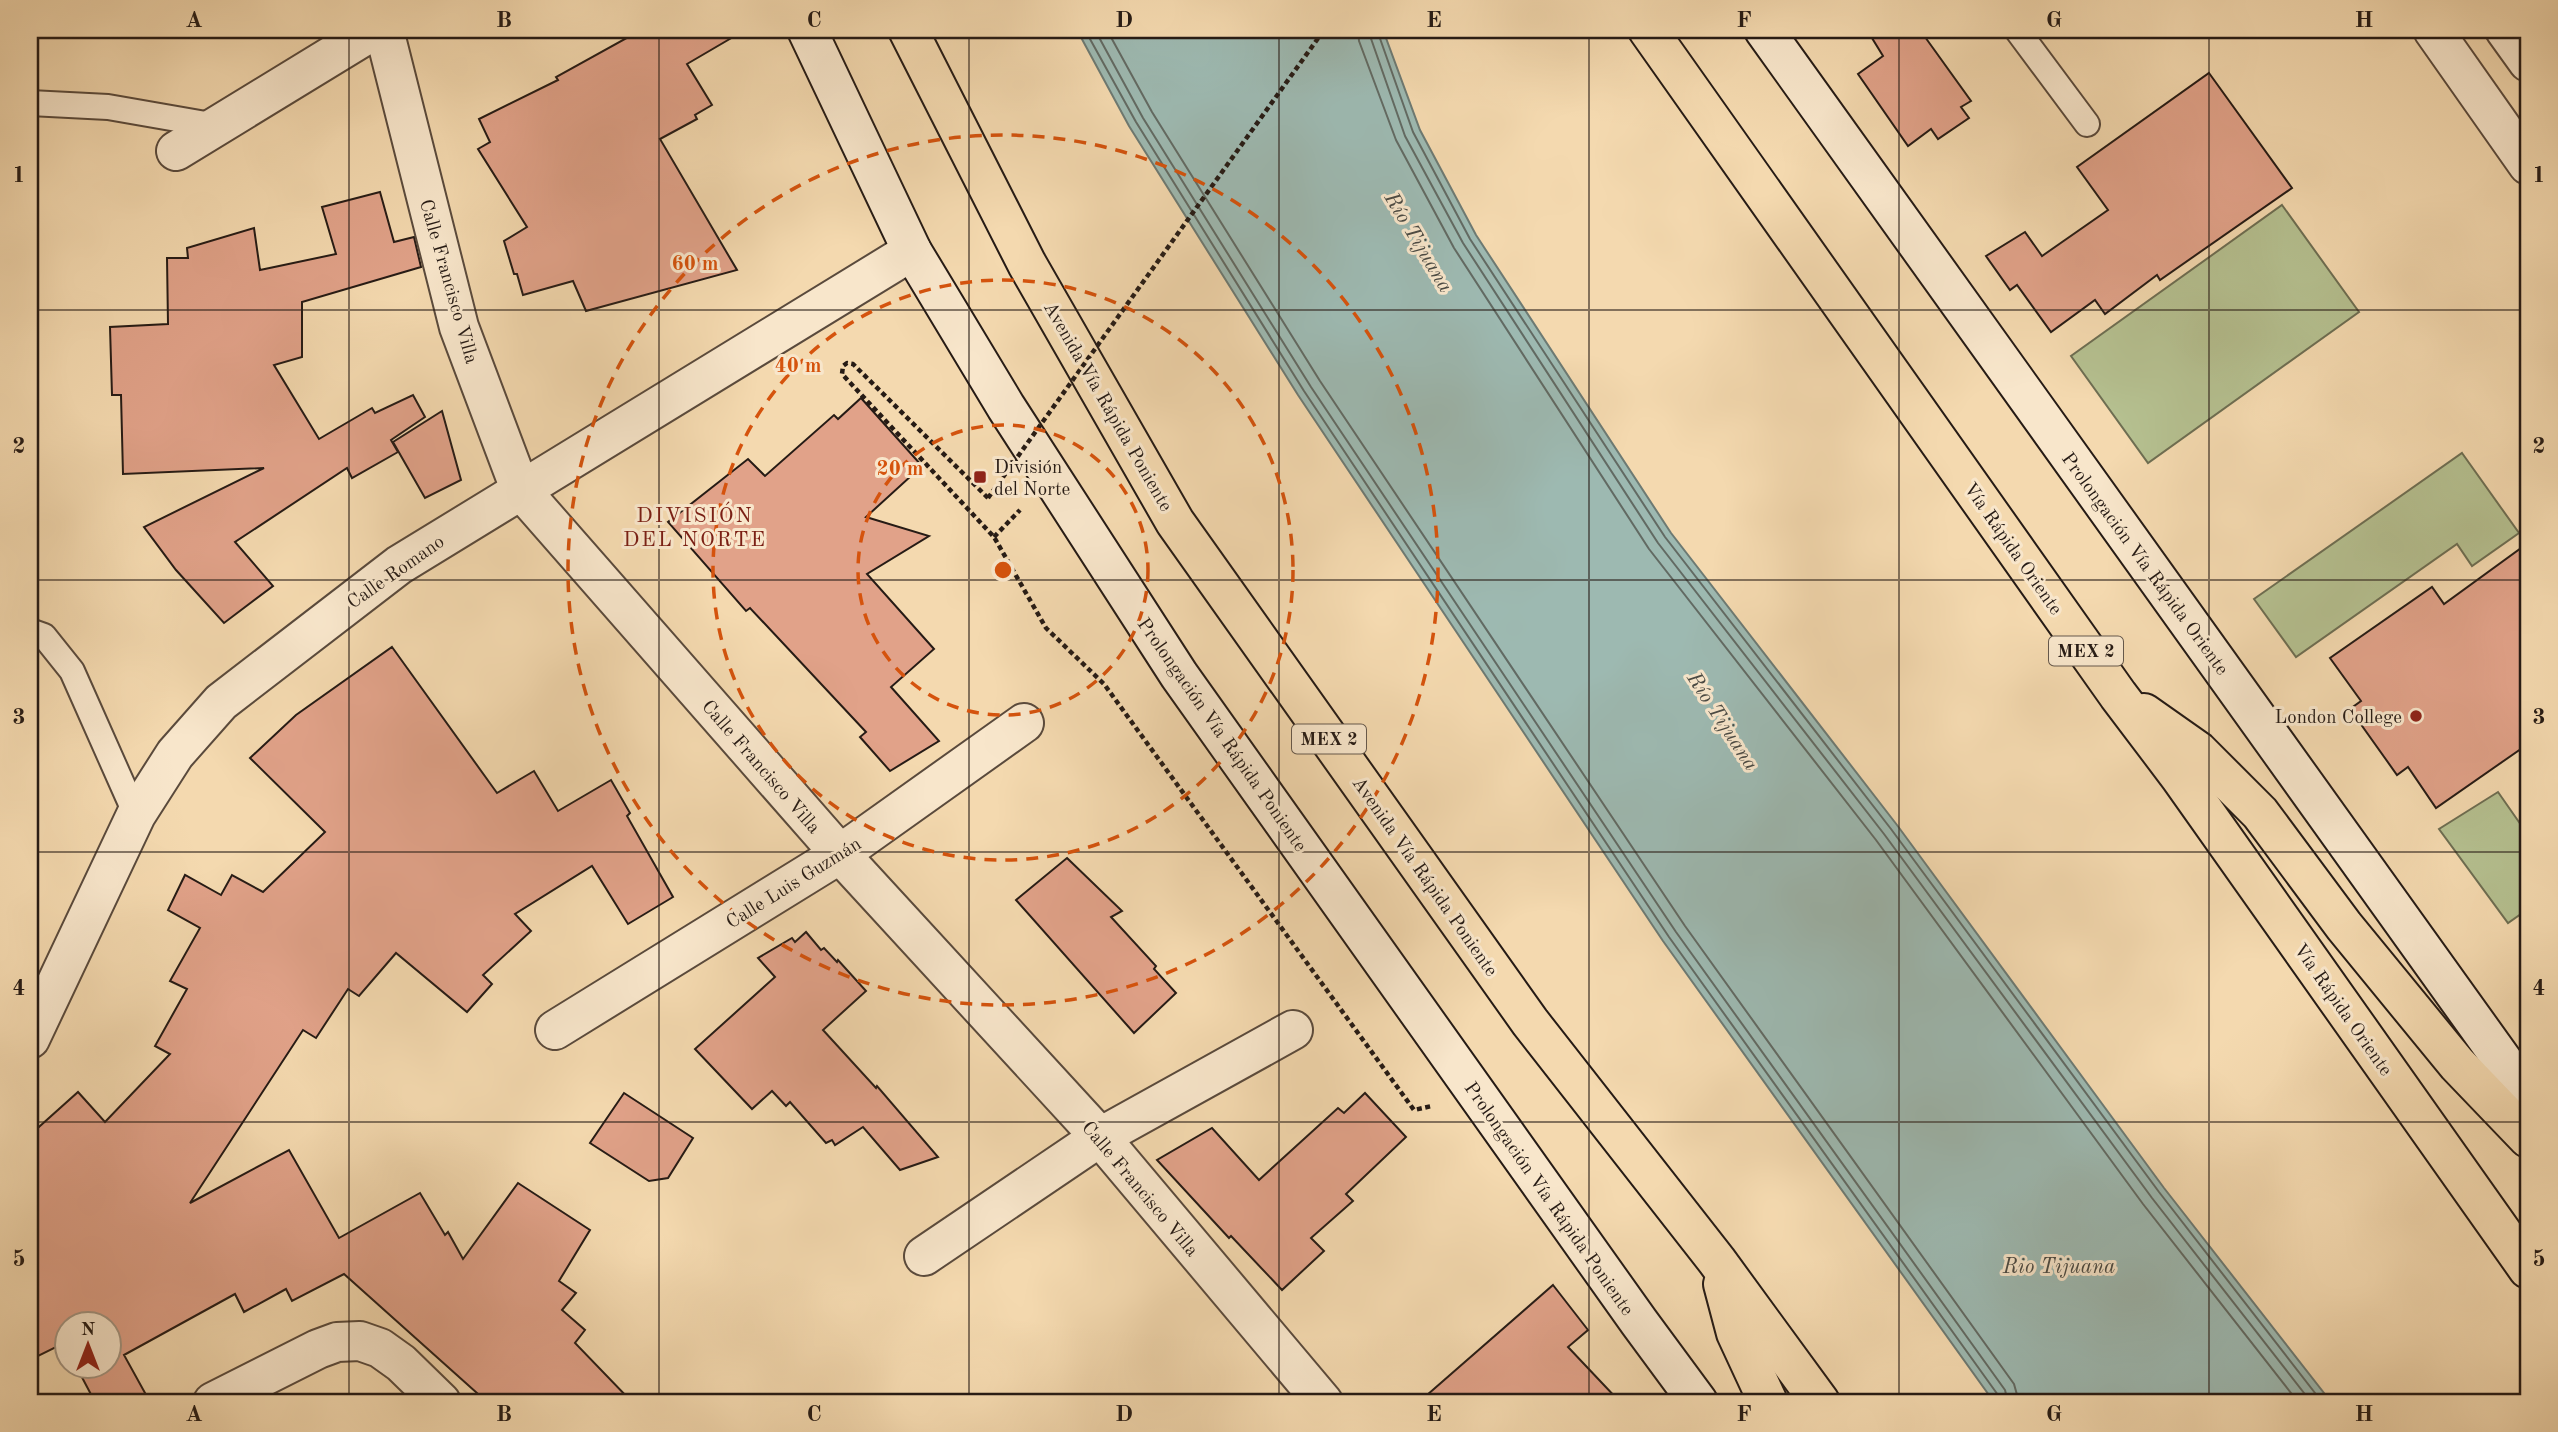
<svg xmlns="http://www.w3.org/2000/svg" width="2558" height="1432" font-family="'Old Standard TT',serif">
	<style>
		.green { fill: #b5c090; stroke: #6e6e52; stroke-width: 2 }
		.water { fill: #9db9b1; stroke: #6d7a73; stroke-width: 2 }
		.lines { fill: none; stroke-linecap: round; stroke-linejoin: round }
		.shore { stroke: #626a63; stroke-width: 2 }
		.building { fill: #e1a289; stroke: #261b15; stroke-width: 2 }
		.lane-casing { stroke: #5a4a3c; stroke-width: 28 }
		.street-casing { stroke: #5a4a3c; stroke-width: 42 }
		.secondary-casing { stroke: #261b15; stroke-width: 42 }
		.highway-casing { stroke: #261b15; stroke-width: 42 }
		.path { stroke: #261b15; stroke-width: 4.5; stroke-dasharray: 5 3.5; stroke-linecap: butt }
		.lane { stroke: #f8e6cb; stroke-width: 24 }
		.street { stroke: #f8e6cb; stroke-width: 38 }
		.secondary { stroke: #f8e6cb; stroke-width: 38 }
		.highway { stroke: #f4d9af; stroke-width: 38 }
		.path-bridge { stroke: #261b15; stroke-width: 4.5; stroke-dasharray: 5 3.5; stroke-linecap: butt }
		.grid { fill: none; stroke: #261b15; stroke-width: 2; stroke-opacity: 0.55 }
		.ring { fill: none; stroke: #d5530d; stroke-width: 3.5; stroke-dasharray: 12 9 }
		.poi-dot { fill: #8f2418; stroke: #f8e6cb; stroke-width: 2.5 }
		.labels { text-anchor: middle; stroke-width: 6; stroke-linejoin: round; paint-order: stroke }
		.shield { fill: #f8e6cb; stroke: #65584c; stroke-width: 2 }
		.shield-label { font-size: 18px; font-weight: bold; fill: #261b15 }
		.street-label { font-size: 19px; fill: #261b15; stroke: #f8e6cb }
		.poi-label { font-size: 19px; fill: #261b15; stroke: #f8e6cb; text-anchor: start }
		.water-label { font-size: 21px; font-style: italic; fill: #4a4a44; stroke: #f8e6cb }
		.neighbourhood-label { font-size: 21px; letter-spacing: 2px; fill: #7a1f14; stroke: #f8e6cb }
		.centre { fill: #d5530d; stroke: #f8e6cb; stroke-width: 3.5 }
		.ring-label { font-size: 21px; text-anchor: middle; font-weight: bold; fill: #d5530d; stroke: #f8e6cb; stroke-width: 6; stroke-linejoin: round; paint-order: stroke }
		.neatline { fill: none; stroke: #261b15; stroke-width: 2.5 }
		.grid-label { font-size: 23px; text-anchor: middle; font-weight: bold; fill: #261b15 }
	</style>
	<rect width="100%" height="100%" fill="#f4d9af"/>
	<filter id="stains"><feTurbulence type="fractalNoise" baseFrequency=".00286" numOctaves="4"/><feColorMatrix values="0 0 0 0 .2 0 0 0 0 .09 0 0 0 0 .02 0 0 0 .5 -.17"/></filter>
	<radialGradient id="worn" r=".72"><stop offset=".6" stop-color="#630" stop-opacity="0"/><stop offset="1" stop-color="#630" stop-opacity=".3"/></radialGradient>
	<!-- green -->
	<g class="green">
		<path d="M2282,205L2359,312L2148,463L2071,356Z"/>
		<path d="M2462,453L2519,533L2472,566L2457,544L2296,657L2254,599Z"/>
		<path d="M2498,792L2528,835V909L2508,923L2439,829Z"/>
	</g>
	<!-- water -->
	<path class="water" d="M1077,30H1383L1420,130L1476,235L1671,533L1897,825L2164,1188L2331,1402H1994L1663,941L1298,395L1129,126Z"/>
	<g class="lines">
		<!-- shore -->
		<g class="shore">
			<path d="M1085,30L1136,122L1304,391L1669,937L1998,1395L2000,1402"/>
			<path d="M1095,30L1143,118L1311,387L1676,932L2005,1390L2008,1402"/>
			<path d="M1107,30L1152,112L1320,381L1685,926L2014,1384L2019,1402"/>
			<path d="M1358,30L1359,41L1396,140L1454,248L1649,549L1876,840L2143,1204L2298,1402"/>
			<path d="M1368,30L1405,136L1463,243L1658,543L1884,834L2152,1198L2311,1402"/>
			<path d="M1377,30L1413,132L1470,239L1665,537L1891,829L2159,1192L2322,1402"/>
		</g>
	</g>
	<!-- building -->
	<g class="building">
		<path d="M641,30H745L687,64L712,105L695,115L697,119L660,139L737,270L586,311L573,281L523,295L517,274H514L504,241L527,227L478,149L490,142L479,119L558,80L556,77Z"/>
		<path d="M1885,30H1906L1910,36L1920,30L1971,101L1961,107L1969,118L1938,139L1931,129L1908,146L1858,74L1883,56L1872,38Z"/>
		<path d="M2209,73L2292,188L2160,280L2157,275L2105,314L2095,300L2051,332L2017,285L2010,290L1986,256L2025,232L2042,256L2108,210L2077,167Z"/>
		<path d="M380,192L394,242L414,237L421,267L302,302V357L274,365L319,439L372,408L375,413L413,395L425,417L391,440L398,452L352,478L347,468L235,542L273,586L224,623L176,570L144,527L264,468L123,474L121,395H112L110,327L168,324L167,258H188L187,248L254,228L260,270L336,254L322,207Z"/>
		<path d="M861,398L922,466L866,517L929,536L867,574L934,649L891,687L939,741L890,771L860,737L866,732L750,608L746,611L668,522L748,459L765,476L834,415L838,419Z"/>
		<path d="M442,411L461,480L425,498L393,442Z"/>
		<path d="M2528,543V744L2436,808L2408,767L2397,775L2350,709L2361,701L2330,658L2432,587L2444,604Z"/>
		<path d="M392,647L497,793L534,771L558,811L611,780L630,813L627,816L673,897L628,924L592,866L515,914L531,931L483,975L492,984L467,1012L396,953L359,996L348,989L316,1038L303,1030L190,1203L289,1150L339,1238L420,1193L445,1235L448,1232L463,1259L518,1183L590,1230L559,1281L576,1293L562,1310L585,1330L575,1343L632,1402H487L344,1274L292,1301L286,1289L244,1312L235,1294L124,1355L150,1402H95L76,1366H108V1324H66V1347L64,1343L30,1360V1135L78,1092L105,1122L170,1054L155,1046L187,989L170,981L200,928L168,910L185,875L221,895L232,875L263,892L325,832L250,758L296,715Z"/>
		<path d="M1067,858L1122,911L1111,917L1156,966L1154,969L1176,993L1134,1033L1016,900Z"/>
		<path d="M806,932L821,950L824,948L837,962L838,960L866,991L823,1030L876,1088L877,1086L938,1157L900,1170L863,1127L835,1145L832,1140L826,1143L790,1102L786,1106L772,1091L752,1109L695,1049L775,977L758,958L792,938L795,942Z"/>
		<path d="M624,1093L693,1138L668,1178L649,1181L590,1143Z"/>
		<path d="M1365,1093L1406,1137L1346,1194L1353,1201L1311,1238L1324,1251L1282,1290L1231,1236L1229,1238L1157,1160L1212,1128L1259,1180L1338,1108L1344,1113Z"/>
		<path d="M1553,1285L1588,1330L1568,1347L1620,1402H1419Z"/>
	</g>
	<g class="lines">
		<!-- lane casing -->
		<g class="lane-casing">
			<g id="lane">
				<path d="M2017,30L2087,124"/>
				<path d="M30,103L108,107L217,126"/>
				<path d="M30,631L44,636L72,671L136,815"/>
			</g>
		</g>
		<!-- street casing -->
		<g class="street-casing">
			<g id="street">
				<path d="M384,30L459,327L520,489L840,854L1100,1137L1323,1402"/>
				<path d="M2433,30L2528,165"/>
				<path d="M2505,30L2528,62"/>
				<path d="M176,151L374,30"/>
				<path d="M555,1030L840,854L1024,723"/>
				<path d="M30,1039L136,815L175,754L221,702L399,565L912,251"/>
				<path d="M924,1256L1100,1137L1293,1030"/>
				<path d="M213,1402L318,1349L337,1342L360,1341L380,1348L401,1363L441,1402"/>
			</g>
		</g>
		<!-- secondary casing -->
		<g class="secondary-casing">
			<g id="secondary">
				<path d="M807,30L912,251L1006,407L1179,675L1639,1322L1698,1402"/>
				<path d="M1764,30L2528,1096"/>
			</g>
		</g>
		<!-- highway casing -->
		<g class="highway-casing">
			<g id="highway">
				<path d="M908,30L1027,264L1175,522L1530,1022L1717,1261L1820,1402"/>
				<path d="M1648,30L2118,695L2180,777L2528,1269"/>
				<path d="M2144,713L2198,751L2260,813L2344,926L2457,1064L2528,1138"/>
				<path d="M1723,1284L1736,1333L1768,1402"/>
			</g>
		</g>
		<!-- path -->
		<g class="path">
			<path d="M988,498L853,364L847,363L843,366L842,374L994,537L1046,628L1104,684L1414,1110L1432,1106"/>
			<path d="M994,537L1020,510"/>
		</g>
		<!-- lane -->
		<use href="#lane" class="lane"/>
		<!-- street -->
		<use href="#street" class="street"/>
		<!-- secondary -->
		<use href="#secondary" class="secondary"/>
		<!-- highway -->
		<use href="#highway" class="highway"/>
		<!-- path-bridge -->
		<path class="path-bridge" d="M988,498L1324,30"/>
	</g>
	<!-- grid -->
	<path class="grid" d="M349,30V1402M659,30V1402M969,30V1402M1279,30V1402M1589,30V1402M1899,30V1402M2209,30V1402M30,310H2528M30,580H2528M30,852H2528M30,1122H2528"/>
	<!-- distance rings -->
	<g class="ring">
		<circle cx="1003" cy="570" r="145"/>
		<circle cx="1003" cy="570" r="290"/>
		<circle cx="1003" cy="570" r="435"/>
	</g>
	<!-- markers -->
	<g class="poi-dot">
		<rect x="973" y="470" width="14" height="14" rx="3.5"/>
		<circle cx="2416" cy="716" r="7"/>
	</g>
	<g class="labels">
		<!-- shield labels -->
		<g class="shield">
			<rect x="2049" y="636.5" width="74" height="29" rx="5"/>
			<rect x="1292" y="724.5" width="74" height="29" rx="5"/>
		</g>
		<g class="shield-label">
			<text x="2086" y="657">MEX 2</text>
			<text x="1329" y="745">MEX 2</text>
		</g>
		<!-- street labels -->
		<g class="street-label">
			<text transform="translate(450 281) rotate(74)" y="7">Calle Francisco Villa</text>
			<text transform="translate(1109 406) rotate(60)" y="7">Avenida Vía Rápida Poniente</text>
			<text transform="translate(2014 548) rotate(55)" y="7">Vía Rápida Oriente</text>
			<text transform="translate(2146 563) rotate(54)" y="7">Prolongación Vía Rápida Oriente</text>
			<text transform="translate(395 571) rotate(-35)" y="7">Calle Romano</text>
			<text transform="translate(1223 734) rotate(55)" y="7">Prolongación Vía Rápida Poniente</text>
			<text transform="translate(762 766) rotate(49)" y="7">Calle Francisco Villa</text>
			<text transform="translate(1426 876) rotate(55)" y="7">Avenida Vía Rápida Poniente</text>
			<text transform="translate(793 882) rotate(-32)" y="7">Calle Luis Guzmán</text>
			<text transform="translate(2344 1009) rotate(55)" y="7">Vía Rápida Oriente</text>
			<text transform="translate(1141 1188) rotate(50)" y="7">Calle Francisco Villa</text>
			<text transform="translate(1550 1198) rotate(55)" y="7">Prolongación Vía Rápida Poniente</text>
		</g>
		<!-- poi labels -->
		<g class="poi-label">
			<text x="994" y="473">División<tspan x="994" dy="22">del Norte</tspan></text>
			<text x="2402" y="723" text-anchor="end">London College</text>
		</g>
		<!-- water labels -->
		<g class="water-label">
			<text transform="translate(1419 242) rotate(59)" y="7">Río Tijuana</text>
			<text transform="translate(1723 721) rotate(57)" y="7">Río Tijuana</text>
			<text x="2059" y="1273">Rio Tijuana</text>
		</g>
		<!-- neighbourhood labels -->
		<g class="neighbourhood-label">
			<text x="695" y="522">DIVISIÓN<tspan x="695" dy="24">DEL NORTE</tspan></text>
		</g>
	</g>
	<circle cx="1003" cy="570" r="10" class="centre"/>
	<g class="ring-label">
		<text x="695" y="270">60 m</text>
		<text x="798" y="372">40 m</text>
		<text x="900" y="475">20 m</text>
	</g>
	<!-- margin -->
	<rect width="2558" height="1432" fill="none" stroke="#f4d9af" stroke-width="77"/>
	<!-- north arrow -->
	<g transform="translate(88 1345)"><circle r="33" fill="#f8e6cb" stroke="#a49582" stroke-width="2"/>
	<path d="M0-5L12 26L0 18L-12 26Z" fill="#8f2418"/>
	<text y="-10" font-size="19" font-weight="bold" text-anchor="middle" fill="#261b15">N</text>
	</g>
	<rect x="38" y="38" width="2482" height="1356" class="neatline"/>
	<g class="grid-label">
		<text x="194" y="27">A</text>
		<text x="504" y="27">B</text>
		<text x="814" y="27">C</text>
		<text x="1124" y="27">D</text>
		<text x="1434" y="27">E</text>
		<text x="1744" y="27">F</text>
		<text x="2054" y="27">G</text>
		<text x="2364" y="27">H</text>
		<text x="19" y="182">1</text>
		<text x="2539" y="182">1</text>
		<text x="19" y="453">2</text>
		<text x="2539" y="453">2</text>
		<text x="19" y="724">3</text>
		<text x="2539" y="724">3</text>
		<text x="19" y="995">4</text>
		<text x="2539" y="995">4</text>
		<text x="19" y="1266">5</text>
		<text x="2539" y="1266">5</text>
		<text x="194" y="1421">A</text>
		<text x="504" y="1421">B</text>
		<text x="814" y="1421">C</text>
		<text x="1124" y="1421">D</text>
		<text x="1434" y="1421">E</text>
		<text x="1744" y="1421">F</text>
		<text x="2054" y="1421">G</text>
		<text x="2364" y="1421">H</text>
	</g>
	<rect width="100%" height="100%" filter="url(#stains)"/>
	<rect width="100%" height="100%" fill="url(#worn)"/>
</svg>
